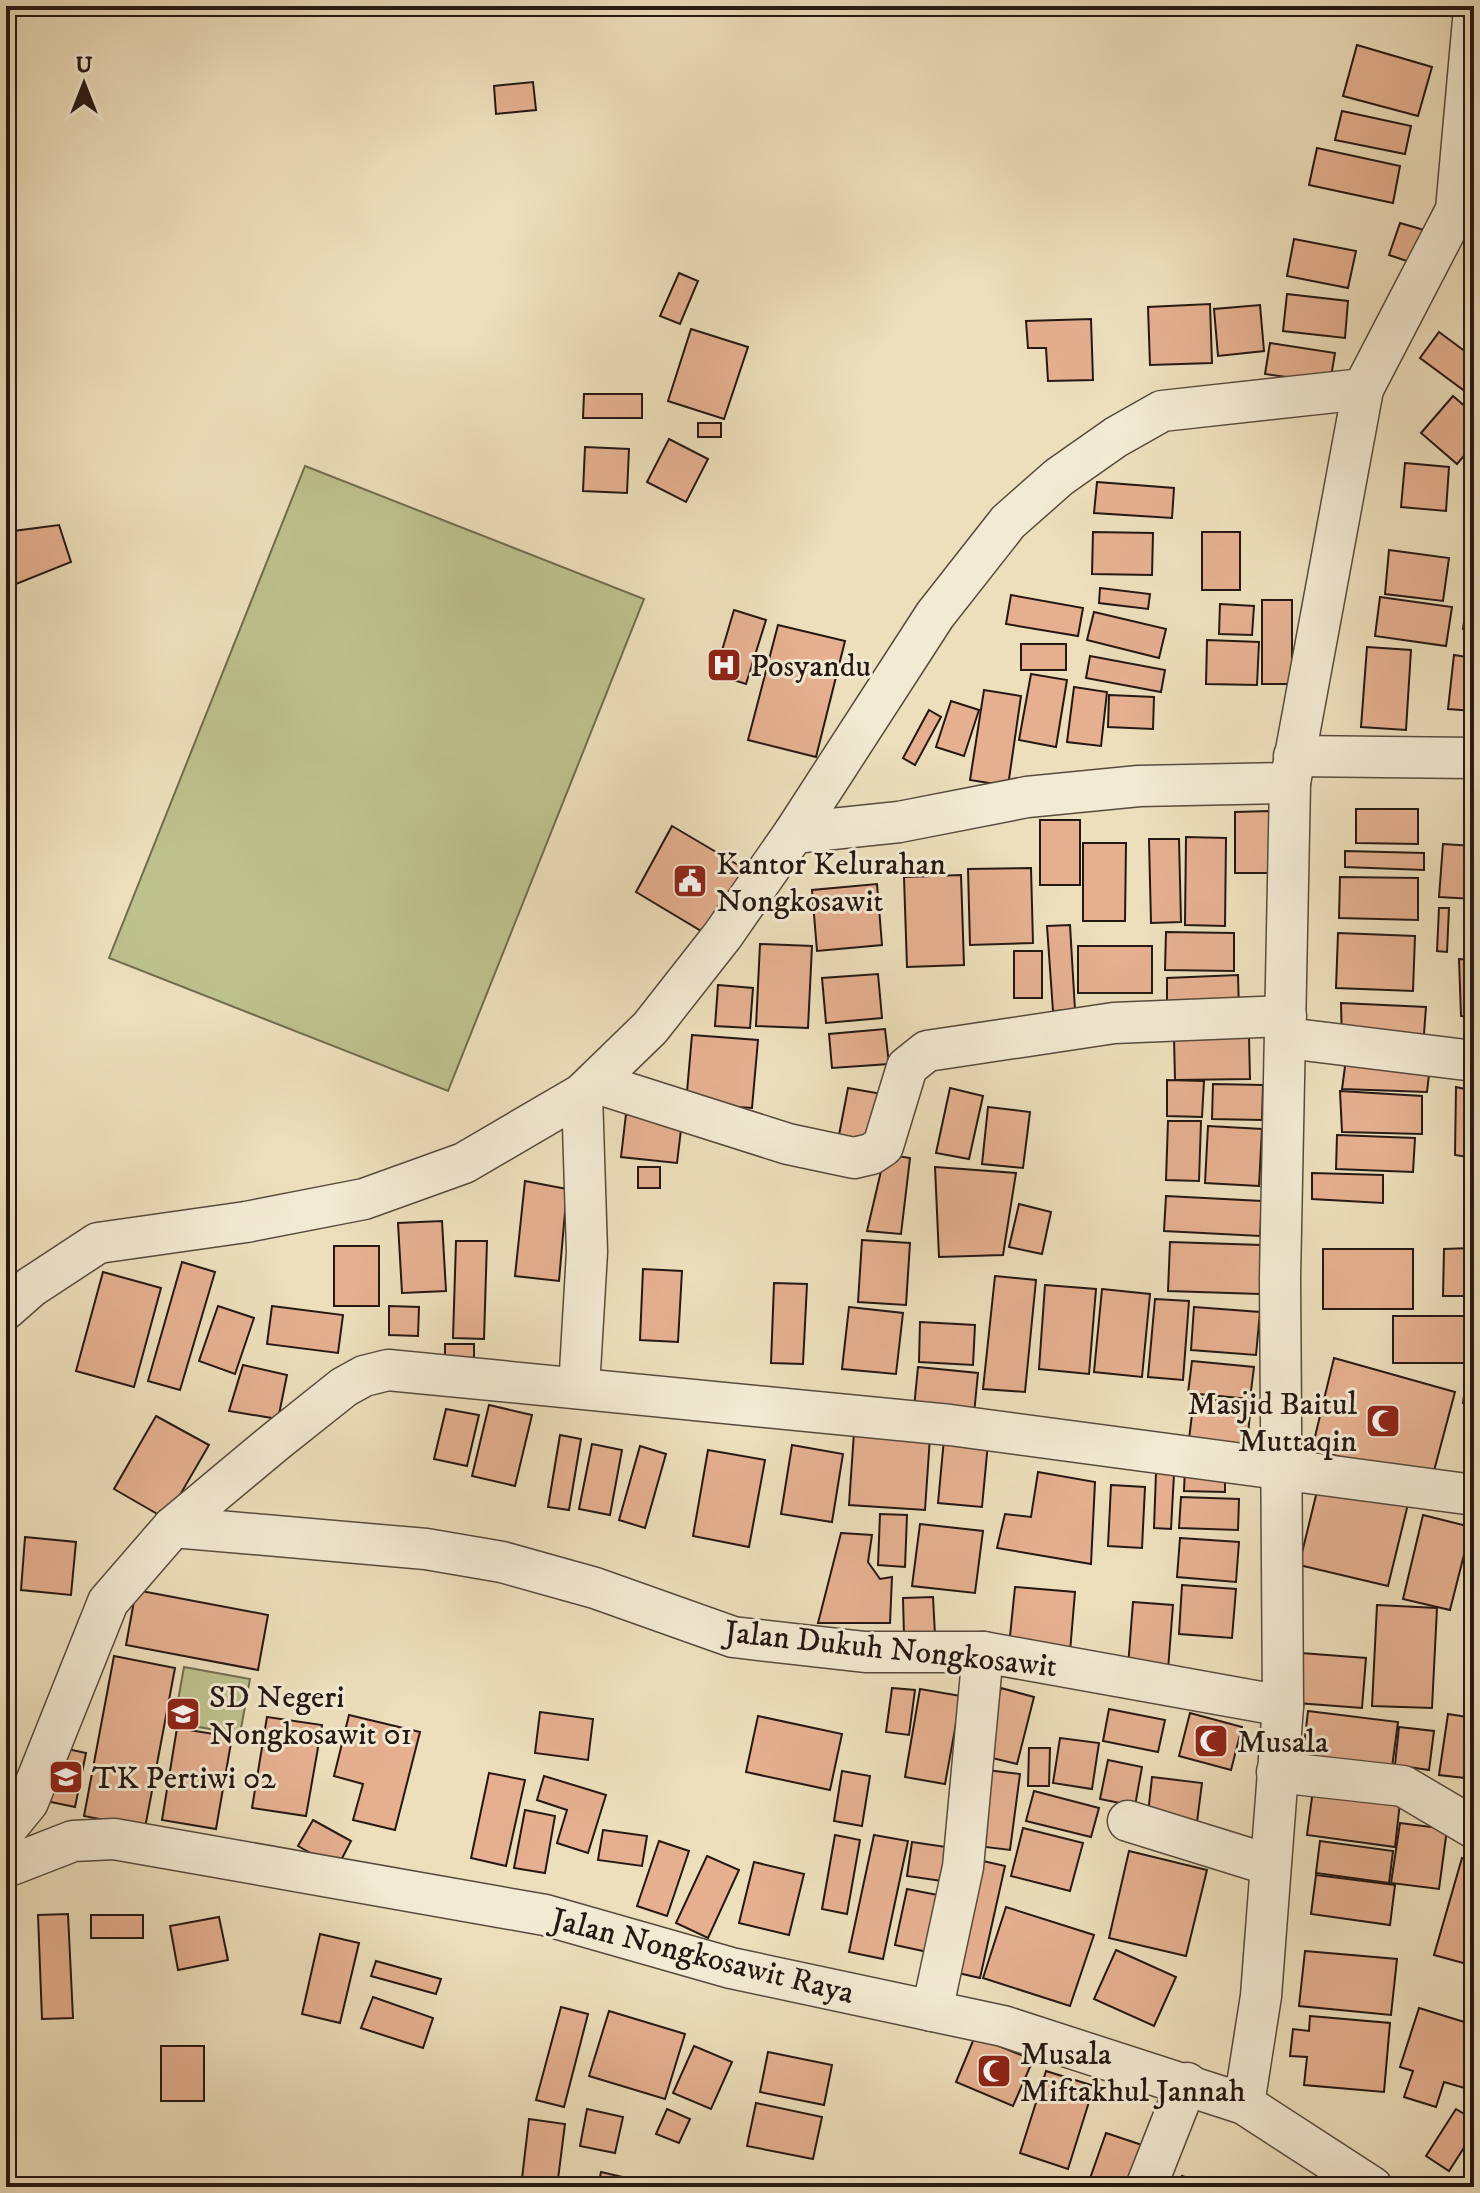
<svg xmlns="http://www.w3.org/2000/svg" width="1480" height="2193" font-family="'IM FELL DW Pica',serif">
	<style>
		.pitch { fill: #bdc18d; stroke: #716c50; stroke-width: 2 }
		.building { fill: #e6b090; stroke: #251813; stroke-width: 2 }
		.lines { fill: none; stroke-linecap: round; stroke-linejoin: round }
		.street-casing { stroke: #574a3d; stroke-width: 43 }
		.street { stroke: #f3ead3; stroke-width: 40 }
		.labels { text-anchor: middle; stroke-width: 6; stroke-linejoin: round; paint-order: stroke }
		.poi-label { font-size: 32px; fill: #251813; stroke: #f3ead3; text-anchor: start }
		.street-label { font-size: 32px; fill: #251813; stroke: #f3ead3 }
	</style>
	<rect width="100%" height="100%" fill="#eddfbc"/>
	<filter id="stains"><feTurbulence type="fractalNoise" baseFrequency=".0025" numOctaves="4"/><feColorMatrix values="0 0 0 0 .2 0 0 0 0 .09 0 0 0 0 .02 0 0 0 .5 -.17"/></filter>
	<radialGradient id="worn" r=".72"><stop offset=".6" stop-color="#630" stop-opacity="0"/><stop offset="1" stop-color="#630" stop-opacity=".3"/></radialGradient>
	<!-- pitch -->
	<g class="pitch">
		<path d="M305,466L644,599L448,1091L109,958Z"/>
		<path d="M184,1667L250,1679L240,1734L174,1723Z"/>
	</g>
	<!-- building -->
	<g class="building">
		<path d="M1357,45L1432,67L1418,116L1343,96Z"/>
		<path d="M533,82L536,110L496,114L494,86Z"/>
		<path d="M1342,111L1411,126L1405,154L1335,140Z"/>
		<path d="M1317,148L1400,166L1393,203L1309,185Z"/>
		<path d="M1400,223L1424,230L1413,263L1389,255Z"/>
		<path d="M1294,239L1356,251L1348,288L1287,276Z"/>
		<path d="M679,273L698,281L680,324L660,316Z"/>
		<path d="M1287,294L1348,301L1345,338L1283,331Z"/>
		<path d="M1210,304L1212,363L1150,365L1148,307Z"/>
		<path d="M1260,305L1264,351L1218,356L1214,309Z"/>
		<path d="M1091,319L1093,380L1048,381L1046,348H1028L1026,321Z"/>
		<path d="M691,329L748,347L724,419L668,401Z"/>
		<path d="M1439,332L1474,358V398L1420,358Z"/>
		<path d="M1270,343L1335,353L1330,383L1265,374Z"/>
		<path d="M584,394H642V418H583Z"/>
		<path d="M1453,396L1474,414V444L1457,464L1421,433Z"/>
		<rect x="698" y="423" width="23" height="14"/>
		<path d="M669,439L708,459L686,502L647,482Z"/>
		<path d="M585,447L629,449L627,493L583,491Z"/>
		<path d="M1405,463L1449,467L1446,511L1401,507Z"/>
		<path d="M1097,482L1174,488L1172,518L1094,513Z"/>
		<path d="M59,525L71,562L6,588V532Z"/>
		<path d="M1093,532L1153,533L1152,575L1092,574Z"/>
		<rect x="1202" y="532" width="38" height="58"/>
		<path d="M1389,550L1449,558L1443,601L1385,594Z"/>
		<path d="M1473,561H1474V631L1463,629Z"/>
		<path d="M1100,588L1150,594L1148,609L1099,603Z"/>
		<path d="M1011,595L1083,608L1078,636L1006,624Z"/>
		<path d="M1380,597L1452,607L1446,646L1375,636Z"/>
		<rect x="1262" y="600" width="30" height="84"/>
		<path d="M1220,604L1254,606L1252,635L1219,634Z"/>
		<path d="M734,610L766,620L746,684L715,674Z"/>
		<path d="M1094,612L1166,629L1159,658L1087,640Z"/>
		<path d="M778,625L845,641L816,757L748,740Z"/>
		<path d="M1207,640L1259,642L1257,685L1206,684Z"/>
		<rect x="1021" y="644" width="45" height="26"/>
		<path d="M1367,647L1411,650L1406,730L1361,727Z"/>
		<path d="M1454,655L1474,658V711L1448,709Z"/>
		<path d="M1090,656L1165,670L1161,692L1086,678Z"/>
		<path d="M1031,674L1067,680L1056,747L1019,740Z"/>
		<path d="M1074,687L1107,692L1101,746L1067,742Z"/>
		<path d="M984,690L1021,696L1008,786L970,780Z"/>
		<path d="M1109,695L1154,697L1153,729L1108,727Z"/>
		<path d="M951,701L979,710L964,756L936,747Z"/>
		<path d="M929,710L941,717L915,765L903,758Z"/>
		<path d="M1356,809H1418V844L1356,843Z"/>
		<path d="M1270,811V873H1235V812Z"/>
		<rect x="1040" y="820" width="40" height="65"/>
		<path d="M672,826L745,869L708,935L636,892Z"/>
		<path d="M1186,837L1226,838L1225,926L1185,925Z"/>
		<path d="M1149,839H1179L1181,922L1151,923Z"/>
		<path d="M1083,843H1126L1125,921H1083Z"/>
		<path d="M1443,844L1474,846V899L1439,897Z"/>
		<path d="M1345,851L1424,853V870L1345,867Z"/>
		<path d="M1031,868L1033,943L970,945L968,869Z"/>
		<path d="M961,875L964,965L907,967L904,877Z"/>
		<path d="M1340,877L1418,878V920L1339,918Z"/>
		<path d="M877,884L882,945L817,951L812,890Z"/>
		<path d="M1439,908H1449L1447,952L1437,951Z"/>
		<path d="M1070,925L1075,1010L1053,1011L1047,926Z"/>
		<path d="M1166,932L1234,933V971L1165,970Z"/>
		<path d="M1338,933L1415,936L1413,991L1336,988Z"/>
		<path d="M760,944L812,946L808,1028L756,1026Z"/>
		<rect x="1078" y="946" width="74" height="47"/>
		<rect x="1014" y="951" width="28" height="47"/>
		<path d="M1459,959L1474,960V1018L1461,1016Z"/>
		<path d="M878,974L882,1018L826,1023L822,978Z"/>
		<path d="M1238,975L1239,1011L1167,1013V978Z"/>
		<path d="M718,985L753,988L750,1028L715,1026Z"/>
		<path d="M1341,1003L1426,1007L1423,1047L1342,1043Z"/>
		<path d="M885,1029L889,1064L832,1068L829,1034Z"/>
		<path d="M692,1035L758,1040L752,1108L686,1103Z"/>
		<path d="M1249,1036L1250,1079L1175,1080L1174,1038Z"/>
		<path d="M1347,1051L1431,1057L1427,1092L1342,1089Z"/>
		<path d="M1167,1080L1204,1081L1202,1117L1167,1116Z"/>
		<path d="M1213,1084L1263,1085L1262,1120L1212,1119Z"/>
		<path d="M1456,1087L1474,1091V1158L1455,1155Z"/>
		<path d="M848,1088L882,1094L873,1142L839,1135Z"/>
		<path d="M950,1088L983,1096L969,1159L936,1153Z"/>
		<path d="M1340,1091L1422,1096V1134L1342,1132Z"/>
		<path d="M988,1107L1030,1112L1023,1168L982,1164Z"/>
		<path d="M626,1114L682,1121L677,1163L621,1157Z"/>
		<path d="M1168,1121H1201L1199,1181L1166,1180Z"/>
		<path d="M1208,1126L1262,1129L1259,1186L1205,1183Z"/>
		<path d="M1337,1135L1415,1138L1413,1172L1336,1169Z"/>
		<path d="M885,1154L910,1158L901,1234L867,1231Z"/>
		<rect x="638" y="1167" width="22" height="21"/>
		<path d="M935,1167L1016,1173L1003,1255L939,1257Z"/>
		<path d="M1312,1173L1383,1175V1203L1312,1199Z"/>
		<path d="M525,1181L567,1189L559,1281L515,1276Z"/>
		<path d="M1166,1196L1262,1201L1260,1236L1164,1231Z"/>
		<path d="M1019,1204L1051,1212L1042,1254L1009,1247Z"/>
		<path d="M442,1221L446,1291L402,1293L398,1223Z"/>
		<path d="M862,1240L910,1243L906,1305L858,1302Z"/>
		<path d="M456,1241H487L484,1339L453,1338Z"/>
		<path d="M1170,1242L1262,1245L1260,1294L1168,1291Z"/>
		<rect x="334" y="1246" width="45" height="60"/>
		<path d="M1471,1248L1473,1296H1443L1444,1249Z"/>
		<rect x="1323" y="1249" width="90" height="60"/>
		<path d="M182,1262L215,1272L180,1390L148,1381Z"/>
		<path d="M643,1269L682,1271L678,1342L640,1340Z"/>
		<path d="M103,1272L161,1288L134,1387L76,1371Z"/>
		<path d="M995,1276L1036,1280L1025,1392L983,1389Z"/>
		<path d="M774,1283L807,1284L803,1364L771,1363Z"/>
		<path d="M1045,1285L1096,1289L1089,1374L1039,1369Z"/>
		<path d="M1102,1289L1150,1294L1142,1377L1094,1372Z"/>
		<path d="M1155,1299L1189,1301L1183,1380L1148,1377Z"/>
		<path d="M218,1306L254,1318L235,1374L199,1361Z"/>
		<path d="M272,1306L343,1315L338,1353L267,1344Z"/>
		<path d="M389,1306L419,1307L418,1336L389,1335Z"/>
		<path d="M849,1307L903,1313L896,1374L842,1369Z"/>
		<path d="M1194,1307L1260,1312L1256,1355L1191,1350Z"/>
		<rect x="1393" y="1316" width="81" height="47"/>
		<path d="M920,1322L975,1325L973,1365L919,1362Z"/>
		<rect x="445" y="1344" width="29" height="30"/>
		<path d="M1334,1358L1455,1392L1431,1482L1312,1449Z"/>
		<path d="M1192,1361L1254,1367L1250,1399L1188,1393Z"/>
		<path d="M243,1365L287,1375L278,1419L229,1411Z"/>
		<path d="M918,1367L978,1373L974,1414L914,1408Z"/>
		<path d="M1466,1382L1474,1383V1405L1463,1403Z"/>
		<path d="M1194,1398L1251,1404L1247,1444L1189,1439Z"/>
		<path d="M489,1405L532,1415L515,1486L472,1476Z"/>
		<path d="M446,1409L479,1415L467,1466L434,1459Z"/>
		<path d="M156,1416L209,1445L166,1519L114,1489Z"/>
		<path d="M854,1432L930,1437L925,1510L849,1505Z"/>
		<path d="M560,1435L581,1439L569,1510L548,1507Z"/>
		<path d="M944,1439L988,1443L982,1507L938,1503Z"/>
		<path d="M592,1444L622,1450L610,1515L579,1509Z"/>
		<path d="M792,1445L843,1454L832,1522L781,1514Z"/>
		<path d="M640,1446L666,1454L645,1528L619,1520Z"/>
		<path d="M708,1450L765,1460L749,1547L693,1536Z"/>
		<path d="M1185,1467L1225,1468V1492L1184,1491Z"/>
		<path d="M1038,1472L1095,1482L1091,1564L997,1548L1005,1514L1031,1517Z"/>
		<path d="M1156,1472L1174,1474L1171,1529L1154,1528Z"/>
		<path d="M1320,1479L1409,1500L1388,1586L1299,1565Z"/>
		<path d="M1111,1485L1145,1487L1142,1548L1108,1546Z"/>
		<path d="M1181,1497L1239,1499L1238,1530L1179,1528Z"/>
		<path d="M880,1514L907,1515L905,1567L878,1565Z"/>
		<path d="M1423,1515L1471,1527L1450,1610L1403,1599Z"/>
		<path d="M920,1524L983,1531L975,1593L912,1586Z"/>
		<path d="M6,1532H8L6,1582Z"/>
		<path d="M841,1533L872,1535L868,1562L880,1579L892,1577L890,1623H818Z"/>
		<path d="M25,1537L76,1542L71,1595L21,1590Z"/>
		<path d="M1180,1538L1239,1542L1236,1582L1177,1577Z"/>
		<path d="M1182,1585L1236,1589L1232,1638L1179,1634Z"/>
		<path d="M1015,1587L1075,1592L1070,1652L1009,1646Z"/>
		<path d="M136,1590L268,1615L258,1670L126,1645Z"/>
		<path d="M933,1597L935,1635L904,1636L903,1598Z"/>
		<path d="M1133,1602L1173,1605L1168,1670L1128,1667Z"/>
		<path d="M1377,1605L1437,1608L1432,1708L1372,1706Z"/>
		<path d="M1474,1609V1641L1470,1640Z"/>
		<path d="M1301,1653L1366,1658L1362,1708L1297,1703Z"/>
		<path d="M114,1656L175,1668L145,1828L84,1816Z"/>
		<path d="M892,1688L915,1690L909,1735L886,1732Z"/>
		<path d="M1001,1688L1034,1697L1017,1764L984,1756Z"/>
		<path d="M920,1689L961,1696L945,1784L905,1777Z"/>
		<path d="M1109,1709L1165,1720L1158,1752L1103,1741Z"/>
		<path d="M1308,1711L1398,1722L1391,1775L1302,1764Z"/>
		<path d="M540,1712L593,1719L588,1760L535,1753Z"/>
		<path d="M1190,1713L1242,1727L1231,1770L1179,1756Z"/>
		<path d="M1448,1714L1474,1718V1779L1439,1775Z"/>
		<path d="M349,1715L420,1732L395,1830L353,1820L363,1784L334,1776Z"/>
		<path d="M758,1716L842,1734L830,1790L746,1772Z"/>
		<path d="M267,1717L322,1725L306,1816L252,1808Z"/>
		<path d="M1399,1727L1434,1731L1429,1770L1395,1765Z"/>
		<path d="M177,1728L232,1737L216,1829L162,1820Z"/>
		<path d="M1060,1738L1099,1743L1092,1789L1053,1783Z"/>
		<path d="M58,1747L86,1753L75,1807L46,1801Z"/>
		<path d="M1029,1748H1050L1049,1786H1028Z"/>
		<path d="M1108,1760L1142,1767L1135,1806L1100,1799Z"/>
		<path d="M978,1769L1020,1774L1010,1850L969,1845Z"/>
		<path d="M842,1771L870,1776L862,1826L834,1821Z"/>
		<path d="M489,1773L525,1780L506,1866L471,1858Z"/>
		<path d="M544,1776L606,1795L588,1853L557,1843L567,1810L537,1800Z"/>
		<path d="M1152,1777L1202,1783L1196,1830L1147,1823Z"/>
		<path d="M1314,1782L1401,1793L1395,1847L1307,1835Z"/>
		<path d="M1034,1791L1099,1808L1091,1837L1026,1821Z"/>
		<path d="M525,1810L555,1816L545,1873L514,1868Z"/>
		<path d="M313,1820L351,1841L337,1868L298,1846Z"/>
		<path d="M1400,1823L1447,1829L1439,1889L1391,1883Z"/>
		<path d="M1023,1828L1083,1843L1070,1891L1011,1876Z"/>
		<path d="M603,1830L647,1836L642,1866L598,1860Z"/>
		<path d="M835,1835L860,1840L847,1914L822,1909Z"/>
		<path d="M874,1835L908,1841L883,1959L849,1952Z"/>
		<path d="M659,1841L689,1851L667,1916L637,1906Z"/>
		<path d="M1320,1841L1393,1851L1389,1883L1316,1873Z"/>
		<path d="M912,1842L960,1849L956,1883L907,1876Z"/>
		<path d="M1129,1851L1207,1870L1186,1956L1109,1938Z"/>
		<path d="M707,1856L739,1870L708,1938L676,1923Z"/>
		<path d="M970,1858L1005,1866L980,1978L945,1970Z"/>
		<path d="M1462,1858L1474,1861V1966L1434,1955Z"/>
		<path d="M754,1862L804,1874L789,1935L739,1923Z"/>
		<path d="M1316,1875L1395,1885L1390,1925L1311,1914Z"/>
		<path d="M907,1889L948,1897L937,1954L895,1945Z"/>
		<path d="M1006,1907L1094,1935L1070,2006L983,1978Z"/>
		<path d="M68,1914L73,2018L42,2019L38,1915Z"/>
		<rect x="91" y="1915" width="52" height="23"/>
		<path d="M219,1917L228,1960L178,1970L170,1926Z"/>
		<path d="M320,1934L359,1943L340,2023L302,2014Z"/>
		<path d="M1116,1950L1176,1977L1154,2026L1094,1999Z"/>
		<path d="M1305,1951L1397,1959L1391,2015L1299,2006Z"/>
		<path d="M376,1961L441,1979L436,1994L371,1976Z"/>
		<path d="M373,1997L433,2018L423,2048L361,2028Z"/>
		<path d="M561,2007L588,2014L564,2107L536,2100Z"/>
		<path d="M1419,2008L1474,2025V2069L1468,2089L1444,2082L1436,2107L1404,2097L1413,2071L1400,2067Z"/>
		<path d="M609,2011L685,2034L665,2099L589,2076Z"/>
		<path d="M1310,2016L1390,2023L1384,2092L1304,2085L1307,2057L1290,2056L1293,2029L1309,2031Z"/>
		<path d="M975,2036L1033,2060L1013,2106L956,2082Z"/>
		<rect x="161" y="2046" width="43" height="55"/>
		<path d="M694,2046L732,2062L711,2109L673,2093Z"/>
		<path d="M768,2052L832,2065L824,2105L760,2092Z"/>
		<path d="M1046,2071L1094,2086L1068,2169L1020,2153Z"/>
		<path d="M756,2103L822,2117L813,2159L747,2146Z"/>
		<path d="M587,2109L623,2117L615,2153L580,2146Z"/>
		<path d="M667,2109L690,2119L679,2143L656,2134Z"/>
		<path d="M1456,2109L1474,2120V2132L1449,2171L1426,2156Z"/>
		<path d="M529,2119L565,2124L557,2187H521Z"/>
		<path d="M1106,2133L1151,2148L1138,2187H1087Z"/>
		<path d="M601,2172L644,2182L643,2187H598Z"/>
		<path d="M1182,2176L1212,2187H1178Z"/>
	</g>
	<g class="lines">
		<!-- street casing -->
		<g class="street-casing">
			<g id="street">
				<path d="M1294,756L1474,758"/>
				<path d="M794,833L899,822L1027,797L1139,786L1290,783"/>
				<path d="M1287,1038L1474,1061"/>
				<path d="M596,1083L788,1144L854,1158L871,1154L883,1146L907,1067L927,1051L1114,1023L1286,1016"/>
				<path d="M6,1309L31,1287L98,1243L246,1222L364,1199L464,1163L582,1094L650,1028L723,935L794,833L935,615L1008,522L1059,477L1116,437L1162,411L1363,389"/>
				<path d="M579,1388L587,1252L582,1094"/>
				<path d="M173,1527L426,1549L502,1562L595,1588L733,1637L865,1652H983L1283,1706"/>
				<path d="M1277,1772L1403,1786L1474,1828"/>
				<path d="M1128,1821L1270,1865"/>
				<path d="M6,1829L28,1802L108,1602L173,1527L275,1442L344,1387L364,1376L388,1370L950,1425L1474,1495"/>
				<path d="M6,1867L73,1841L114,1839L545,1915L731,1968L1003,2026L1244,2104L1372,2187"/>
				<path d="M932,2011L963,1867L983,1652"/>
				<path d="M1244,2104L1261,1996L1283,1706L1280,1278L1290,783L1363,389L1456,210L1474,9"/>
				<path d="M1146,2187L1187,2083"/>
			</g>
		</g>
		<!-- street -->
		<use href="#street" class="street"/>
	</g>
	<!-- icons -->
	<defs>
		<g id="hospital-square" transform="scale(1.8)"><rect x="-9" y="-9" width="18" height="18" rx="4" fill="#8f2418" stroke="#f3ead3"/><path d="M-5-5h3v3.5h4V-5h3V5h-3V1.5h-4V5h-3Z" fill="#fff"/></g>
		<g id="civic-square" transform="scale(1.8)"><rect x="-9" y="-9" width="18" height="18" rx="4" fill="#8f2418" stroke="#f3ead3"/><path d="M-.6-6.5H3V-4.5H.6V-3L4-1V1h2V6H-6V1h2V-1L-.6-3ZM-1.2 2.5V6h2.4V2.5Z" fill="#fff"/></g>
		<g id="mosque-square" transform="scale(1.8)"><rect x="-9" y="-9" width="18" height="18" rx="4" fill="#8f2418" stroke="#f3ead3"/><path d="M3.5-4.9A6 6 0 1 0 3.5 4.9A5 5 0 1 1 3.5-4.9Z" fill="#fff"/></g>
		<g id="school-square" transform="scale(1.8)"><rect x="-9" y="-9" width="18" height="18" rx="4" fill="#8f2418" stroke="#f3ead3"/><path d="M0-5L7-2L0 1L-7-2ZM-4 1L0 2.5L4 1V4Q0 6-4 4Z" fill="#fff"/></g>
	</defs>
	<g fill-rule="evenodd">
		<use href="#hospital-square" x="724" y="665"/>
		<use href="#civic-square" x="690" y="881"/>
		<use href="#mosque-square" x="1383" y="1421"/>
		<use href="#school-square" x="183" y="1714"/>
		<use href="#mosque-square" x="1211" y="1741"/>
		<use href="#school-square" x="66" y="1777"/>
		<use href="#mosque-square" x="994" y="2071"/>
	</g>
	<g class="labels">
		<!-- poi labels -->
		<g class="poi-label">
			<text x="750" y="676">Posyandu</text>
			<text x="716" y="874">Kantor Kelurahan<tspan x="716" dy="37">Nongkosawit</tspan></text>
			<text x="1357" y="1414" text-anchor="end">Masjid Baitul<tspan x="1357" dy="37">Muttaqin</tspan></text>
			<text x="209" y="1707">SD Negeri<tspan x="209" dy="37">Nongkosawit 01</tspan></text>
			<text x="1237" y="1752">Musala</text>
			<text x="92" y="1788">TK Pertiwi 02</text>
			<text x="1020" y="2064">Musala<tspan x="1020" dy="37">Miftakhul Jannah</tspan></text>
		</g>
		<!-- street labels -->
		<g class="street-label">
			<text transform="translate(891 1648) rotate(6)" y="11">Jalan Dukuh Nongkosawit</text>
			<text transform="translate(703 1955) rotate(14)" y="11">Jalan Nongkosawit Raya</text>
		</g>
	</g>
	<!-- margin -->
	<rect width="1480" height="2193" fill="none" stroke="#eddfbc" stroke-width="32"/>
	<rect x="8" y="8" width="1464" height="2177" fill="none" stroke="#251813" stroke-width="4"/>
	<rect x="16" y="16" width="1448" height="2161" fill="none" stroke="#251813" stroke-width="2"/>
	<!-- north arrow -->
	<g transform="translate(84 84)" stroke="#f3ead3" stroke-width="6" paint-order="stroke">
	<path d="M0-6L14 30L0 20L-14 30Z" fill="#251813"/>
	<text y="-12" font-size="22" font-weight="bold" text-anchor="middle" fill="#251813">U</text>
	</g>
	<rect width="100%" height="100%" filter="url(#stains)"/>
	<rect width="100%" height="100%" fill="url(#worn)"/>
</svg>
